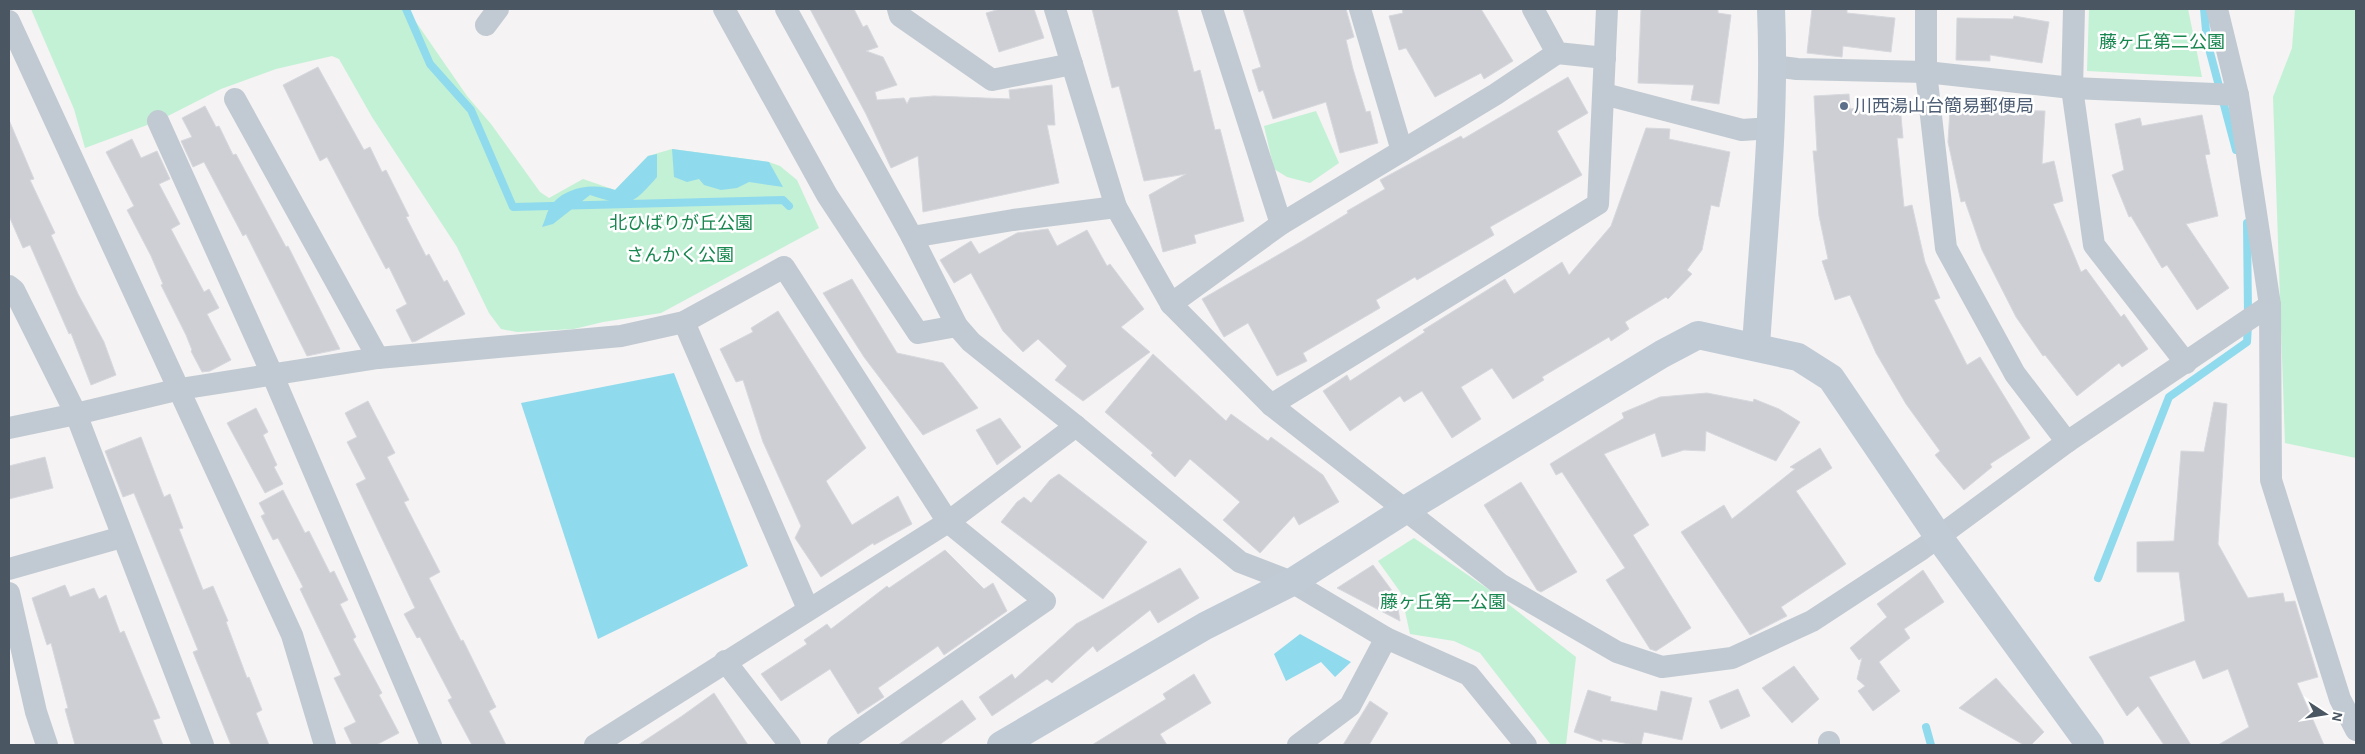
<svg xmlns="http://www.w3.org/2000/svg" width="2365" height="754" font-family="'Alegreya Sans','Noto Sans JP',sans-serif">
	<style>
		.green { fill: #c3f1d5 }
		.water { fill: #90daee }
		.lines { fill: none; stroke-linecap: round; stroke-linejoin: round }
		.stream { stroke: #90daee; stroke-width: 8 }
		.building { fill: #cdcfd5; stroke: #d7d9de }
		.street { stroke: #c1cad2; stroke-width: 22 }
		.secondary { stroke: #c1cbd6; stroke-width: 28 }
		.service-dot { fill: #5c6f8a; stroke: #fff; stroke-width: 2 }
		.labels { text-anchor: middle; stroke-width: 5; stroke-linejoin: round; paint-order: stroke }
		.park-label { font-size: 18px; fill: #17864f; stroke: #fff }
		.service-label { font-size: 18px; fill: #4e5e75; stroke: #fff; text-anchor: start }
	</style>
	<rect width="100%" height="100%" fill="#f5f3f3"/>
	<!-- green -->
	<g class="green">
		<path d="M31,9H407L467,96L491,124L540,192L549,198L583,179L615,190L648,156L672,149L769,162L780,166L797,180L819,228L661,313L603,322L574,329L517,332L501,329L489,313L457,247L372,117L339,59L332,56L276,69L221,89L158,121L85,148L74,109Z"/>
		<path d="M2089,9H2188L2202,77L2087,71Z"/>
		<path d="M2295,9H2356V458L2285,443L2273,97L2292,48Z"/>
		<path d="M1316,111L1339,163L1310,183L1287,177L1274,169L1264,126Z"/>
		<path d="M1414,538L1494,593L1576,657L1566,745H1551L1480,653L1454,641L1410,634L1401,593L1378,561Z"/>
	</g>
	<!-- water -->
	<g class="water">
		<path d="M672,149L769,162L783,187L749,182L737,188L721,190L704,185L699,179L687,182L674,177Z"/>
		<path d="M657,154V177C630,208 628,207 590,195L553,224L542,227C545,221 546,214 549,209C561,187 594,182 615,190L648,156Z"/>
		<path d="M674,373L748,566L598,639L521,403Z"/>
		<path d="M1300,634L1351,662L1335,677L1321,662L1286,681L1274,654Z"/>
	</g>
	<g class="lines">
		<!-- stream -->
		<g class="stream">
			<path d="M406,9L430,64L471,110L513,207L783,200L789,206"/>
			<path d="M2204,9L2207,41L2236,150"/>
			<path d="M2247,223L2248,314"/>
			<path d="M2098,578L2169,397L2247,342L2248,325"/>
			<path d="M1926,727L1931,745"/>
		</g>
	</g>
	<!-- building -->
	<g class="building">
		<path d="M810,9H854L863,27L867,25L878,47L866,51L883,57L897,85L875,92L877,100L904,98L907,104L910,98L934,96L1010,99L1009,90L1052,85L1055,125H1047L1059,183L923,212L918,156L891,168L866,114Z"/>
		<path d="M1000,9H1034L1044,38L999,52L986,13Z"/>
		<path d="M1092,9H1177L1194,72L1200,70L1215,130L1220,129L1244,221L1194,235L1196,243L1163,252L1149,195L1186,174L1144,181L1119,86L1112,88Z"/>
		<path d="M1243,9H1346L1354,37L1346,40L1353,69L1366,112L1370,111L1378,143L1340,153L1326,102L1273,119L1263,90L1259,92L1252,70L1261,67Z"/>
		<path d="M1402,9H1481L1513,61L1484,79L1481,73L1435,97L1406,48L1399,50L1389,16L1403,13Z"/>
		<path d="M1641,9H1718V13L1731,15L1719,104L1691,100L1694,85L1638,83Z"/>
		<path d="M1812,9H1847V13L1895,18L1891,52L1843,46L1842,57L1807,53Z"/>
		<path d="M2014,16L2049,22L2042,63L1990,55V61L1956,60L1957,18L2013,19Z"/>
		<path d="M318,67L364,150L370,147L382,172L386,170L409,216L406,217L426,256L429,254L444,282L447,280L465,314L416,341L412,342L396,310L407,304L389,267L386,269L327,157L320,161L283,85Z"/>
		<path d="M1568,77L1588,113L1557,131L1582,175L1490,227L1494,235L1417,280L1415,277L1376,300L1380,308L1303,353L1307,361L1277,376L1248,323L1224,337L1202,299L1302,241L1348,213L1347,211L1385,189L1380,180L1461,136L1463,139Z"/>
		<path d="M1849,94L1850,109L1900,105L1903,138H1897L1904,207L1912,205L1925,262L1940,298L1934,300L1967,365L1980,357L2030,438L1990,464L1992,467L1964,490L1935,455L1940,451L1906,404L1876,353L1850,295L1835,300L1822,261L1828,259L1819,216L1813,151H1817L1814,96Z"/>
		<path d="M205,106L216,127L219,126L233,155L236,154L286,247L288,246L340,349L307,356L246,234L243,236L204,162L193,167L181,141L192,137L182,118Z"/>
		<path d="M1950,109L2045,111L2042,164L2054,161L2063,201L2053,204L2081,272L2086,269L2121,317L2124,314L2148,349L2122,367L2119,363L2077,396L2045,355L2043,356L2016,317L1982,250L1965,201L1961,202L1948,142Z"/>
		<path d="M2202,115L2210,154L2205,155L2218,216L2186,224L2229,288L2197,310L2167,265L2162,268L2131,216L2129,217L2112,175L2124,170L2115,124L2140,118L2142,126Z"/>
		<path d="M9,120L34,179L30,180L55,233L51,235L78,294L104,342L116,375L91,385L71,333L69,334L30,245L23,248L9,216Z"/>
		<path d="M1646,128L1670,129L1669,139L1730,152L1719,207L1711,205L1702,250L1687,270L1692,274L1668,299L1666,297L1625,322L1629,329L1611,341L1609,337L1542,377L1544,380L1513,399L1492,368L1461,387L1481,419L1452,438L1422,391L1404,402L1400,396L1350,431L1323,391L1347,375L1350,381L1425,332L1423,330L1505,279L1514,294L1562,262L1569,275L1611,226Z"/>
		<path d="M132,139L141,158L157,151L170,179L159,184L180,224L171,229L204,292L209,289L219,308L207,314L231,360L210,371L202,372L191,351L192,350L186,335L161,285L163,284L151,256L127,210L134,206L106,152Z"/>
		<path d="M1048,229L1057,246L1087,230L1107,266L1110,264L1144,309L1121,327L1150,352L1083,401L1055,380L1067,366L1038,339L1023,352L1003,331L971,273L954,283L940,260L971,241L979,254L1017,233Z"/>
		<path d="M852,279L897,353L943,363L978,408L923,435L864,357L823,293Z"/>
		<path d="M778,311L866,448L826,481L852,525L898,496L912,524L874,545L873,543L821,577L795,538L801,526L763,442L743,380L736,382L720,349L753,332L751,328Z"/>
		<path d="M1153,354L1226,421L1231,414L1268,441L1271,437L1323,475L1339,502L1299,525L1294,516L1260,553L1223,520L1240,502L1190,459L1175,477L1151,455L1153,453L1105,412Z"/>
		<path d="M1707,393L1753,402L1754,399L1779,409L1800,422L1776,461L1706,431L1705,451L1684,450L1662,457L1655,433L1604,454L1649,525L1633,535L1691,628L1656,651L1650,649L1606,580L1625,568L1562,472L1556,475L1550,464L1624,418L1622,413L1660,397Z"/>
		<path d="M368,401L395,453L387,457L409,500L404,502L440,572L429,578L461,641L463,640L496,707L489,711L506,745H472L448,700L452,698L420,637L417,638L404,614L415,608L356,484L366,479L347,442L357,437L345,413Z"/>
		<path d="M2214,402L2227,404L2218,544L2248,598L2283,593L2285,602L2295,601L2318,677L2297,683L2324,745H2218L2249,727L2228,669L2203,679L2195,660L2149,677L2191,745H2164L2138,706L2127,716L2089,657L2185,621L2179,572H2137V542L2174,541L2181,451L2204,452Z"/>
		<path d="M256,408L268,432L263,435L277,465L274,467L283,484L265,493L227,423Z"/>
		<path d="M1000,418L1021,447L997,465L976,430Z"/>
		<path d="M141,437L164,497L170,494L183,528L179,529L203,590L213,586L228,621L226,622L247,678L249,677L262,710L256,713L269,745H231L193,652L198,650L134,493L123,497L105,451Z"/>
		<path d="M1820,448L1832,468L1796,491L1846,564L1781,607L1787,616L1750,635L1681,532L1724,505L1732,519L1795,469L1790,467Z"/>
		<path d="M45,457L53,488L9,499V466Z"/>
		<path d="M1059,474L1147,542L1103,599L1001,522L1017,502L1024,497L1031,503L1050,480Z"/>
		<path d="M1521,482L1577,572L1541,592L1537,590L1484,505Z"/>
		<path d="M283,490L305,533L309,531L330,573L334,571L348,600L340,604L356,637L353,639L382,693L379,695L399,733L376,745H352L344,728L356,722L334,678L341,675L300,589L303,587L278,538L273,540L261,516L265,514L259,503Z"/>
		<path d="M945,550L984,589L993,583L1007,611L944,655L938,646L878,688L884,697L858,714L830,669L781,701L761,674L807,644L804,640L827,624L831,629L887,586L889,588Z"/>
		<path d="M1373,565L1396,596L1400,621L1337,588Z"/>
		<path d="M1180,568L1199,598L1158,623L1150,610L1097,652L1093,646L1052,683L1047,679L992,716L979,697L1012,674L1015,679L1076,624Z"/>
		<path d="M1923,570L1944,602L1904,629L1910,638L1879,662L1900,691L1873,711L1858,691L1865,686L1857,679L1862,658L1859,660L1850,648L1887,617L1877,604Z"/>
		<path d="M65,585L70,597L94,588L99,599L106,595L120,633L124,631L160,718L153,720L163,745H75L65,709L68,708L51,643L47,645L32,598Z"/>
		<path d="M1794,666L1819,699L1792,723L1762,688Z"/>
		<path d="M1194,674L1211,703L1160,734L1167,745H1092L1166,699L1163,694Z"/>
		<path d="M1996,678L2044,732L2031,745H2024L1959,708Z"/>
		<path d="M1738,689L1750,716L1721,729L1709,701Z"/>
		<path d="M1588,690L1611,697L1610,701L1657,711L1661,691L1692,698L1682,740L1644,732L1641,745H1635L1602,739V742L1574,732Z"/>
		<path d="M714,693L748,745H638L682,716Z"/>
		<path d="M962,700L976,719L939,745H898Z"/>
		<path d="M1370,701L1388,713L1369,745H1343Z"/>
	</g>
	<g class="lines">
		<!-- street -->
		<g class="street">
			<path d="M724,9L827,195L918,333L957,326"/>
			<path d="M786,9L912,237L957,326L971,342L1076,426L1240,562L1292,582L1386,638L1469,675L1526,745"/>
			<path d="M898,9L900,16L992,80L1072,64"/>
			<path d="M1055,9L1116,207L1171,304L1271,405L1500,584L1617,652L1662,667L1732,658L1812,621L1922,549L2067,442L2270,305"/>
			<path d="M1212,9L1281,224"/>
			<path d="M1360,9L1402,151"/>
			<path d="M1533,9L1557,53L1605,58"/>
			<path d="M1926,9V72L1946,248L2015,374L2067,442"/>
			<path d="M2074,9L2072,88L2094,245L2186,363"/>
			<path d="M2217,9L2238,95L2270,305L2271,480L2340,699L2356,730"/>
			<path d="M9,21L292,635L325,745"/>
			<path d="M486,25L498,9"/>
			<path d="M1773,66L1797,69L1926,72L2072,88L2238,95"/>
			<path d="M1604,94L1742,130L1772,128"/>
			<path d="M235,99L378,358"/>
			<path d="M158,121L273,376L431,745"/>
			<path d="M912,237L1013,220L1116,207"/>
			<path d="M9,286L14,290L76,414L203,745"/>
			<path d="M1171,304L1281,224L1496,94L1557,53"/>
			<path d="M684,322L808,609"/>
			<path d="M1271,405L1598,204L1607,9"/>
			<path d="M9,428L76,414L180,389L378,358L621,336L684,322L784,267L948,522L595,745"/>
			<path d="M9,569L122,537"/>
			<path d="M9,593L36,712L47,745"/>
			<path d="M725,661L790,745"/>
			<path d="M838,745L1045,601L948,522L1076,426"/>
			<path d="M1298,745L1350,706L1386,638"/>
			<path d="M1829,745V742"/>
		</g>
		<!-- secondary -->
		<g class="secondary">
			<path d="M1756,346C1763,234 1776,122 1771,9"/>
			<path d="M1001,745L1205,626L1292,582L1405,510L1662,354L1698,335L1798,357L1831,378L1938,536L2090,745"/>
		</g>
	</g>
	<!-- markers -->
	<circle class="service-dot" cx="1844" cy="106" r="5"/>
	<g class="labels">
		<!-- park labels -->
		<g class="park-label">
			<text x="2162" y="48">藤ヶ丘第二公園</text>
			<text x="681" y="229">北ひばりが丘公園</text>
			<text x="680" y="261">さんかく公園</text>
			<text x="1443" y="608">藤ヶ丘第一公園</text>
		</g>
		<!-- service labels -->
		<g class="service-label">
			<text x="1854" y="112">川西湯山台簡易郵便局</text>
		</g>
	</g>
	<!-- border -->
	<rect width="2365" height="754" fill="none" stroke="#4a5661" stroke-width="20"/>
	<!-- north arrow -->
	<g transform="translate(2325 714) rotate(102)" stroke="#ffffff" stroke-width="4" paint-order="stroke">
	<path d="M0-4L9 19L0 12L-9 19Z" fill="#4a5661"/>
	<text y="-8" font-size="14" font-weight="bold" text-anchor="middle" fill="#4a5661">N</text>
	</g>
</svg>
